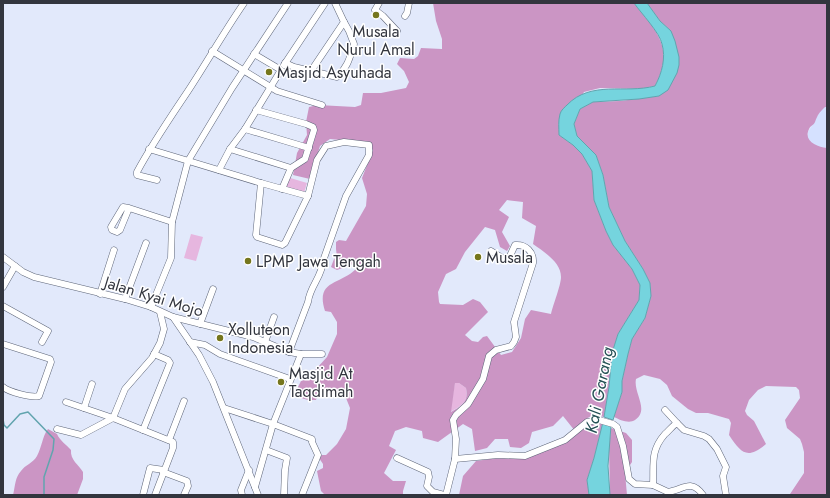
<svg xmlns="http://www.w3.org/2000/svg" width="830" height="498" font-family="Jost,sans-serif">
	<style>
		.built { fill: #d5e1ff }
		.green { fill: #e6b6df }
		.forest { fill: #cb95c4; fill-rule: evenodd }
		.water { fill: #75d4de; stroke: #61a4ae }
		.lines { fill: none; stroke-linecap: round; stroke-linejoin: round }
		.stream { stroke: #61a4ae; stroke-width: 1.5 }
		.minor-casing { stroke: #5e6679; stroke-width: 7 }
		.minor { stroke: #fff; stroke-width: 6 }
		.poi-dot { fill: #75761d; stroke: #fff; stroke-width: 1.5 }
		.labels { text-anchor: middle; stroke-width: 3; stroke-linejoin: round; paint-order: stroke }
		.poi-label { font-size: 16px; fill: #32353e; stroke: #fff; text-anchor: start }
		.street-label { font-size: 16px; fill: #32353e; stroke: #fff }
		.water-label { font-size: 17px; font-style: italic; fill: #255055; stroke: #fff }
	</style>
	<rect width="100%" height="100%" fill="#e2e9fb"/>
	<!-- built -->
	<path class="built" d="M825,106L827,107V148L818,147L810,142L808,138V132L815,121V117Z"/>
	<!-- green -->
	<g class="green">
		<path d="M287,177L307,183L304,193L285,188Z"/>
		<path d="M191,234L203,237L196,261L184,258Z"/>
		<path d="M455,382L459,383L466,388C469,402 461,406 450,412Z"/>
	</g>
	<!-- forest -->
	<g class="forest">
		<path d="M433,3H634C657,32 675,48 655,86L641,89L600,88L584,92L559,135L573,145L582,154L592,171L594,200L606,231L613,245L632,269L640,285L639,300L618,334L612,353L609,387L604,417C588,413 585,420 575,431L563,416L553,426L532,432L529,443L521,448L510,447L508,439H495L487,448L475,451L472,429L463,424L438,442L423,438L422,431L406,427L395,431L389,446L396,450L384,473L393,481H406L403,491V495H325L321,491L317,471L323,468V464L319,458L322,455H326L337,444L346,429L350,408L346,398L341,393L318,395L316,400H308L301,398L299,395L298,387L301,381L307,379L327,357L337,334V322L331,312L325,311C315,280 340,285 356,269L353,264L337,270L331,267L334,259L337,257L336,249V242L339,240L346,241L366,206L367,194L362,178L373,150C362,139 344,141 330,139L320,146L310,179L293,175L297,153L307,135L306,122L309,107L318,105L355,107L361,105L363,93H381L406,88L409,82L404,71L397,64L400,58L414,59L418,56L421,48L442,49V39L436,21ZM507,200L523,202L522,218L536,226L533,244C544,252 561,262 561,277C561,285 553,305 551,314L531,310L525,319L521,338L512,352L501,355L487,336L483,337L478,342L472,341L465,335L488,312L480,302L473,299L463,305L440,304L439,302L438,292L446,274L456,269L465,252L485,227L495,230L500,247L507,251L510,246L502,232L509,217L499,210ZM455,383H459L466,388C469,401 462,406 451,412Z"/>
		<path d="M647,3H827V107H825C819,113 818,114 815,122C814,125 810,126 809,129C803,141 817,147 827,148V495H792L790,494L804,473V452L802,444L800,439L787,428L785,420L800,398L799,390L796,387L766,386L758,390L749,400L745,411L747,415L754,421L766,444C747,460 741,453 729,435L731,423L729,419L708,413H696L688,409L672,396L667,385L660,379L644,375L636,379C633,393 650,410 635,420C629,424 620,420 614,417L622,392V381L628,354L632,339L645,318L651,296L650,283L643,269L625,241L609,207L603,175L596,155L577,136L574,124L580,109L593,102L620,101L659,96L671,31L660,21Z"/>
		<path d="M587,421L603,422L594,458L587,480L589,495H459L463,476L476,461L543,451Z"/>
		<path d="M611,428L626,433L632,440V462L625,473L627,495H610L609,448Z"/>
		<path d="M48,429L57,434C60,441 66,444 71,450C70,460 79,465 83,472V479L77,495H13C15,487 15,477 21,471C25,465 33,463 37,456C42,447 42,437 48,429Z"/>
	</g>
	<!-- water -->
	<g class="water">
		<path d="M634,3H647L660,21L671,31L675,41L679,57V65L677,73L668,90L659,96L639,99L593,102L580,109L574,124L577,136L596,155L603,175L609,207L625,241L643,269L650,283L651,296L645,318L632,339L628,354L622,381V392L613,420L604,417L609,387L612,353L618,334L639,300L640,285L632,269L613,245L606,231L594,200L592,171L582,154L573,145L559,135C559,128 558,121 560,114C561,110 565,107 567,105C591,80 625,94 655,86C662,73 666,58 662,44C660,33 641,13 634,3Z"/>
		<path d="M603,422L611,425L608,466L610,495H589L587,480L594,458Z"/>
	</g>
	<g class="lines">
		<!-- stream -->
		<path class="stream" d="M3,419L4,425L7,428L20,414L28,412L54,439L53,450L44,477V495"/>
		<!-- minor casing -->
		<g class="minor-casing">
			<g id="minor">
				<path d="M379,3L375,10L383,16L397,31"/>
				<path d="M405,16L407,13L409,3"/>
				<path d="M212,51L277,91L322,105"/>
				<path d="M285,63L294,67L311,71L344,22L335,3"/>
				<path d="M284,65L325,3"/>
				<path d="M311,71L337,77C348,67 350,57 354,44L349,31L344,22"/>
				<path d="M256,110L306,124L313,127L314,130L305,159L291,168L282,189"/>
				<path d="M245,129L309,148"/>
				<path d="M149,149L261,183L308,196"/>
				<path d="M230,149L291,168"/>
				<path d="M219,170L230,149L245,129L281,70L254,54"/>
				<path d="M157,180L137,175V172C152,144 170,118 188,91C207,62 224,32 244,3"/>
				<path d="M261,183L256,235L257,237L282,245L285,243L308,196L317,160L326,146L344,142L369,145V155L346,196L323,261C322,277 310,286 308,302L289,352"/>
				<path d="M129,208L120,230L117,232L112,230L111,227L123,207L129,208L172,222"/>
				<path d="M3,257L23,272L34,277L125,299L151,307L173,317L253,337L289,352L301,354H322"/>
				<path d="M3,287L15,266"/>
				<path d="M100,294L114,250"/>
				<path d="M125,299L146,243"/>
				<path d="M3,306L48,331L42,342"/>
				<path d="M151,307L171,258L172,222L188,161L232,88L288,3"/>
				<path d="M173,317L199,355L213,382L258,495"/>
				<path d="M200,324L213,289"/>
				<path d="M190,342L205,345L220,354L290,379"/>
				<path d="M265,342L274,317"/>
				<path d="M3,344L50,359L51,362L39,396C31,398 9,392 3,387"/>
				<path d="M66,402L113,418"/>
				<path d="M84,408L92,384"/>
				<path d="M224,408L273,424L312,439V442L318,455L302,495"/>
				<path d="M665,410L677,423"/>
				<path d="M57,429L81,435L113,418"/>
				<path d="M143,430L170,363L168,360L154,354"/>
				<path d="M169,440L184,401"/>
				<path d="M266,450L287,458L285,470L284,495"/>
				<path d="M397,458L428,472L429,477L427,486L433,492L444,495"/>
				<path d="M455,459L498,455L525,456L565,440L587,422L599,420L613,424L617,427L623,446L629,479L635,484L653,485L668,492C683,490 691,478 703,495"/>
				<path d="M163,472L187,481L188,486L184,495"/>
				<path d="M653,485C654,464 650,451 665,434C669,431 672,426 677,423L684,430L704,436L709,439L717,449L726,467L723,476L726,495"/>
				<path d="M255,487L273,424L301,354"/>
				<path d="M143,495L150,468L164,470"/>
				<path d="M155,495L173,448V442L113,418L125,389L152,358L160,343L164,329L160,312"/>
				<path d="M242,495L241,490L249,470"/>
				<path d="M446,495L455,459L456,439L453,420L456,415L468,404L483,379L489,356L496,350L511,346L514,342L516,337L514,322L533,263C534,252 526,244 515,245L509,258L504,259L491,251"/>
			</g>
		</g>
		<!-- minor -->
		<use href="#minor" class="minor"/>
	</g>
	<!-- markers -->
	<g class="poi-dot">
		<circle cx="376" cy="15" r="4"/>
		<circle cx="269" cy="72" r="4"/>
		<circle cx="478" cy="257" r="4"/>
		<circle cx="248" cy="261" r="4"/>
		<circle cx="220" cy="338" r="4"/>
		<circle cx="281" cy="382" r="4"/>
	</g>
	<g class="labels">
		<!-- poi labels -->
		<g class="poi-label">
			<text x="376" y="37" text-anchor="middle">Musala<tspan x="376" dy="18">Nurul Amal</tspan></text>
			<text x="277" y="78">Masjid Asyuhada</text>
			<text x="486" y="263">Musala</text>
			<text x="256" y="267">LPMP Jawa Tengah</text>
			<text x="228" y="335">Xolluteon<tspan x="228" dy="18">Indonesia</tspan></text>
			<text x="289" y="379">Masjid At<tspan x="289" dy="18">Taqdimah</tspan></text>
		</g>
		<!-- street labels -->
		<g class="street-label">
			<text transform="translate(154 296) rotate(17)" y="6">Jalan Kyai Mojo</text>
		</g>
		<!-- water labels -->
		<g class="water-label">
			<text transform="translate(599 390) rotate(-79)" y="6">Kali Garang</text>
		</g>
	</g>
	<!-- border -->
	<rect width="830" height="498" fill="none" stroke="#32353e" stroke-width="8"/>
</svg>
